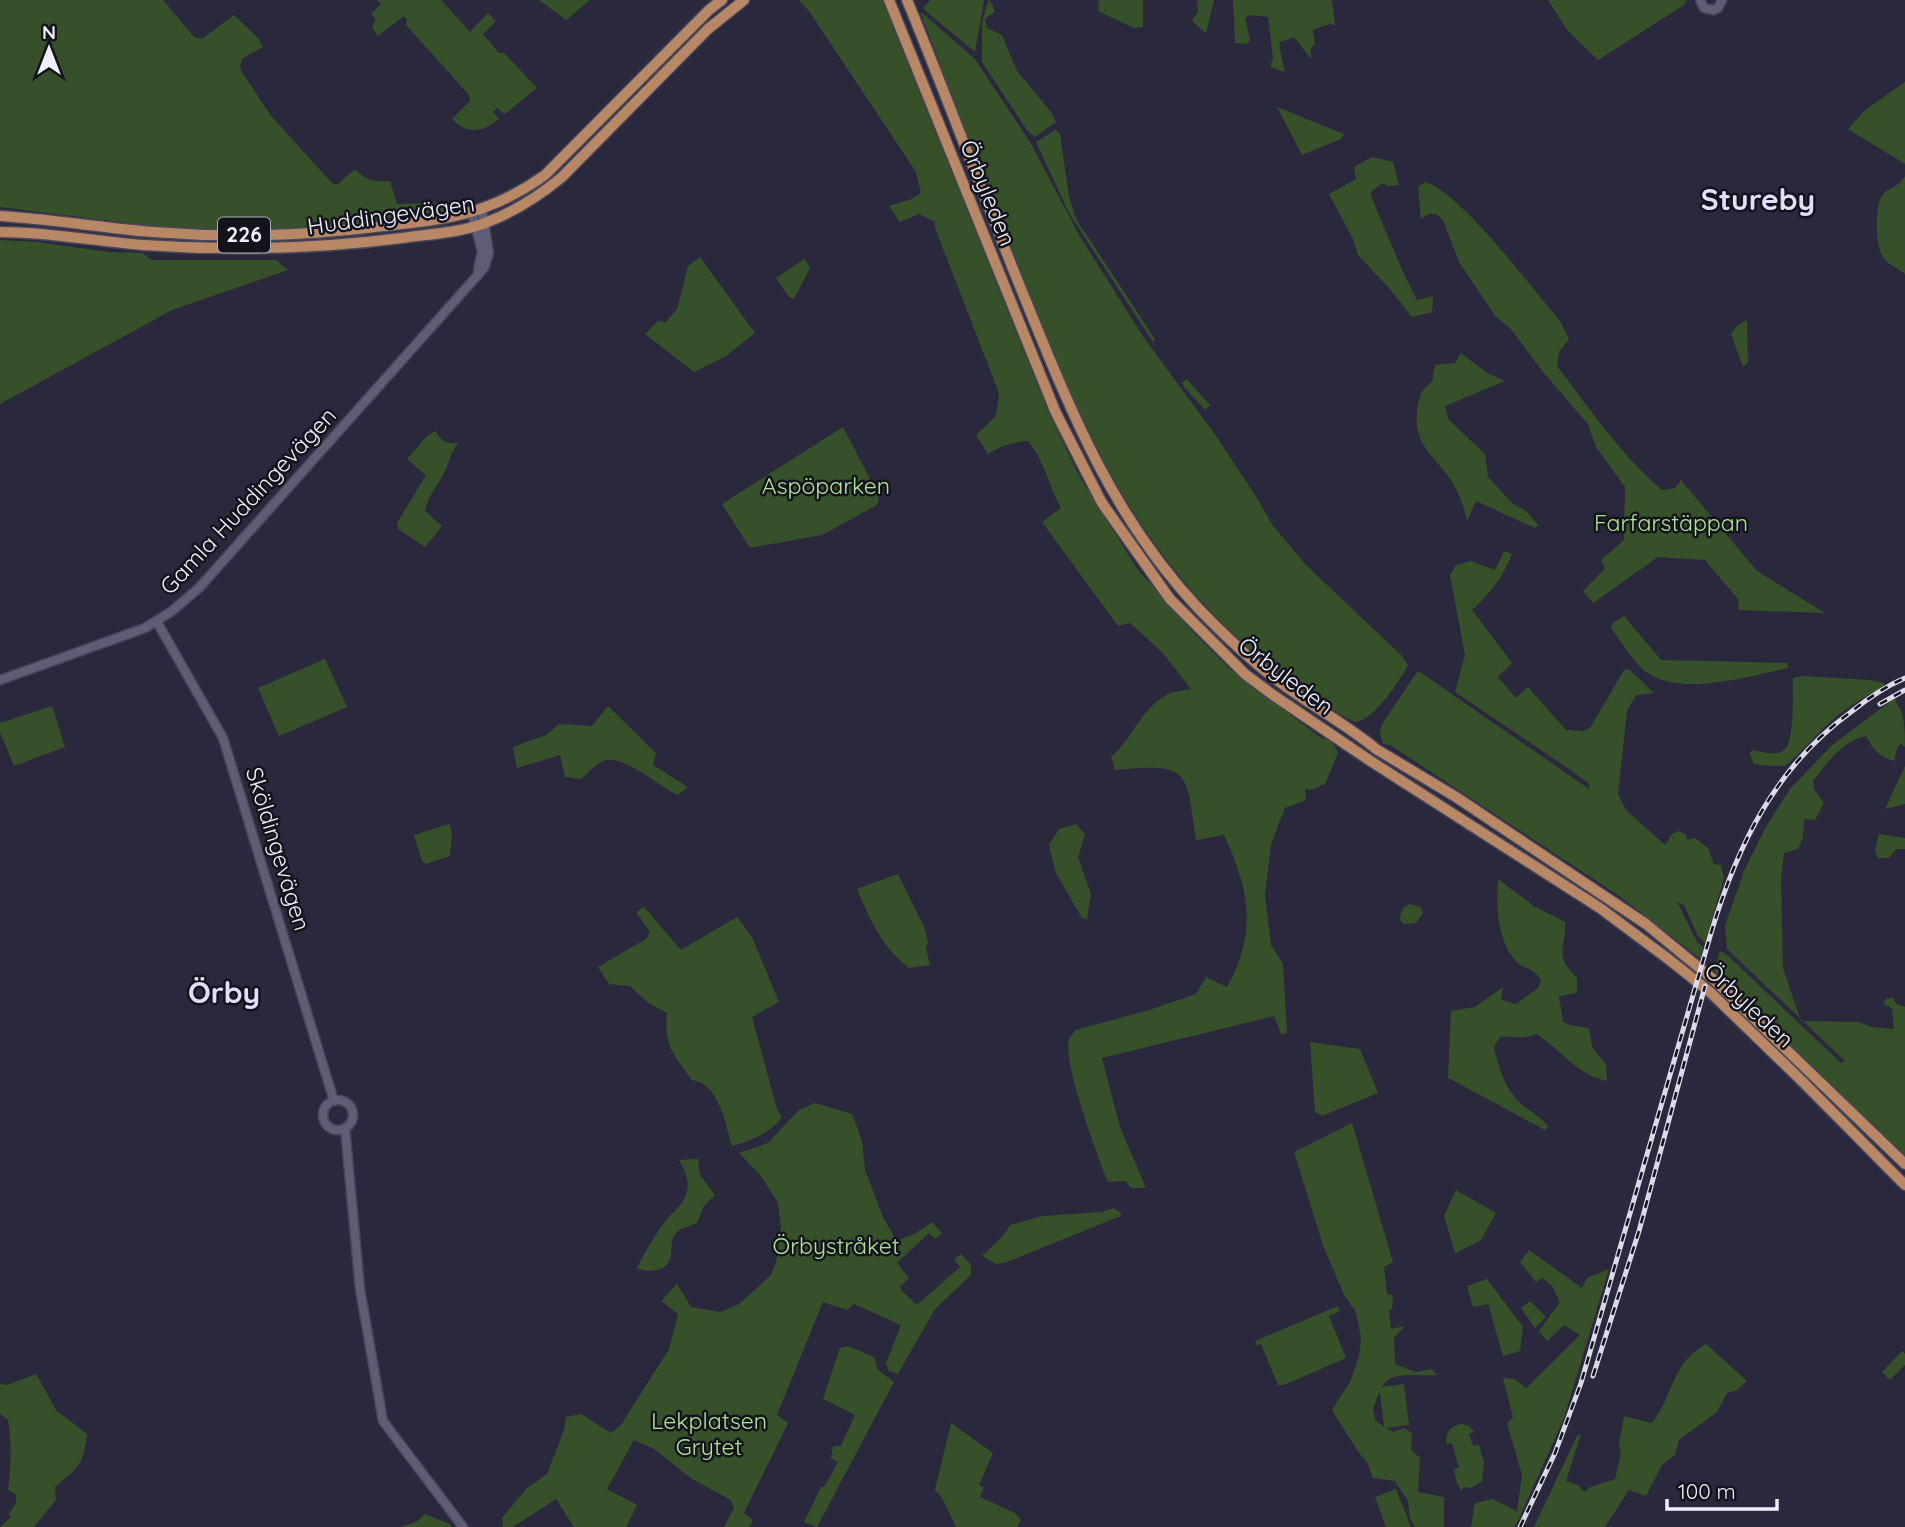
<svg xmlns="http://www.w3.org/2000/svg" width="1905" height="1527" font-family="Quicksand,sans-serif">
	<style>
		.green { fill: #36512a; fill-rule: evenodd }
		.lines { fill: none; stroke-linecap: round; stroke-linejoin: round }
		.minor-casing { stroke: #484658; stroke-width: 11 }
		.major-casing { stroke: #484658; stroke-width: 13 }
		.minor { stroke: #5f5d75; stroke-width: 8 }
		.major { stroke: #b88766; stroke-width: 10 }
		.rail-casing { stroke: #dadae9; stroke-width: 5 }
		.rail { stroke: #13131c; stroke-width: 2.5; stroke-dasharray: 8; stroke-linecap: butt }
		.labels { text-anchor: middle; stroke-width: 5; stroke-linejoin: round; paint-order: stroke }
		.shield { fill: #13131c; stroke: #adadba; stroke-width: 2 }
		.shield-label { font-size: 21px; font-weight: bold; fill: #efeffd }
		.street-label { font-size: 23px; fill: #efeffd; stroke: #13131c }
		.park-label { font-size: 23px; fill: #aee396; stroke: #13131c }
		.district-label { font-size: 30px; font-weight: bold; fill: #e1dffb; stroke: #13131c }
	</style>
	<rect width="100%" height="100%" fill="#2a283d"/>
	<!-- green -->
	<g class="green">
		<path d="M0,0H163L194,37L202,39L234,15L258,38L263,47L243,58L240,65L242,72L271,116L333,184H338L355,169C366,181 374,182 390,181L397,204L455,202L456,210L292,230H252L160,227L0,207Z"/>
		<path d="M377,0H441L470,32L488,13L496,21L483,34L499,53H504L537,88L505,114L497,108L493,112L499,119C484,132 467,135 452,119L470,101L469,95L406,25L407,19L404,16L378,36L372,27L376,19L371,14L381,4Z"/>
		<path d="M539,0H590L566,20Z"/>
		<path d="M799,0H882L1048,411L1079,476L1138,570L1193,632L1229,668L1321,738L1331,740L1338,753L1325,784L1311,790L1305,789L1306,800L1285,808L1271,844L1265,895L1271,945L1283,964L1287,1033L1281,1034L1274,1016L1102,1058L1120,1127L1145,1186L1144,1188H1132L1125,1181L1108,1182C1097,1154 1063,1064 1069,1039C1070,1037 1074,1032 1075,1030L1146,1011L1196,994L1206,977L1227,987C1258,932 1249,888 1224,835L1196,840C1186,769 1190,763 1115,770L1111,757C1132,739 1141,709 1165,696C1173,691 1183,691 1191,689L1163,653L1130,623L1118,626L1042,522L1061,508C1049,486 1044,460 1028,441C1011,442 1002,446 988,454L976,435L996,416L999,393L935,228V222L919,214L900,222L889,206L912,199L921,193L916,172L809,11Z"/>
		<path d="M930,0H984L975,52L928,13L923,8Z"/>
		<path d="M990,0L995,12L985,19L987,28L1002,35L1017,71L1051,112L1056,122L1035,137L1027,130L982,62V23L988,1Z"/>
		<path d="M1099,0H1143V27L1134,28L1098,11Z"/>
		<path d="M1197,0H1214L1206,33L1192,21L1198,12Z"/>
		<path d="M1233,0H1332L1335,25L1329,24L1313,30L1315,44L1311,48V59L1294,37L1280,42C1279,53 1283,61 1285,72L1270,67L1273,58L1268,17L1250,15L1245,18L1250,40L1247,44L1235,43Z"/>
		<path d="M1548,0H1687L1684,5L1598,60L1567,30Z"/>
		<path d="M920,11L975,59L1030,142L1079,235L1144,338L1214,433L1255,495L1273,526L1306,565L1402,656L1408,665C1400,681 1373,721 1355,722C1317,703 1282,677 1250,649C1114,529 1067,387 1002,224C980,168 956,112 937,56C932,40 924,26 920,11Z"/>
		<path d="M1905,82V164L1848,129L1865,110Z"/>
		<path d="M1277,107L1344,134L1341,139L1302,155Z"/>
		<path d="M1056,130L1060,134L1069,197L1076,219L1151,333L1155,340L1153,342L1069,213L1036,142Z"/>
		<path d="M1372,157L1393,162L1399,185L1388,186L1382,183L1371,192V196C1386,231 1399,266 1417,300L1433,296L1432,312L1412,317L1390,289L1358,255L1353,239L1329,194L1356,179L1354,167Z"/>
		<path d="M1905,176V274C1899,269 1887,264 1883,257C1875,246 1874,203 1884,193C1892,186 1896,189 1905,176Z"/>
		<path d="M1425,182C1462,193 1532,289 1560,321L1569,339L1559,352L1557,366C1589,408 1621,455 1662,490L1675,488L1681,480L1757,571L1825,613L1739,610L1738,599L1705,560L1658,557L1593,603L1583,591L1605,569L1601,560L1624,540L1625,487L1596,447L1588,424L1543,372L1510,328L1496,317L1459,262L1443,220L1436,214H1429L1421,219L1418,187Z"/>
		<path d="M0,240L38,242L109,252L142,253L152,260H276L288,270L172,310L0,404Z"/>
		<path d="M700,257L755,333L726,356L694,372L645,334L658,321L666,322L677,309L688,266Z"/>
		<path d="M804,259L810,268L794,299L789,297L776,278Z"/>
		<path d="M1747,320L1748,363L1743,367L1731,334L1737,326Z"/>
		<path d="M1461,353L1487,373L1505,381L1445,406L1449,420L1485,454L1488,477L1513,504L1526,511L1538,525L1535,528L1476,501L1467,521C1464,507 1459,493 1451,480C1431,451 1411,444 1418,404C1420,394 1423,388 1432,382L1435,365L1455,363Z"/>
		<path d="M1187,379L1210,405L1205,410L1184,387L1182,383Z"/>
		<path d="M843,427L876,490L879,497L877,505L822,535L750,548L722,504Z"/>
		<path d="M435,431C442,441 444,444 458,443C450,453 449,464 443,475C436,488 428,496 425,511L442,526L425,547L398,529L397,523L426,475L407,459L427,436Z"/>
		<path d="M1504,551L1512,554C1501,580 1492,591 1472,610L1512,663L1498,677L1516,698L1528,687L1566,730L1583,731L1590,728L1624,670L1629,669L1654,693L1636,695L1627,711L1618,794L1626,810L1665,845L1672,834L1679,831L1686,835L1687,840L1695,838L1708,848L1714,864L1721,865L1724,878L1705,943L1698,936L1684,905L1677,902L1697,942L1703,947L1701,959L1618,895L1390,745L1383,744L1380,732L1382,724L1417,672H1420L1589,789V784L1572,771L1455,692L1465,655L1450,575L1456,565L1471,561L1495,570Z"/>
		<path d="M1624,616L1661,660L1787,663L1788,668C1750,676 1678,698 1645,671C1631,659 1622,643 1611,628L1613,623Z"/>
		<path d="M325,659L347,707L279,736L258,688Z"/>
		<path d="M1802,676L1870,680L1883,683L1884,686C1865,697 1845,708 1829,723C1821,730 1791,763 1786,765C1781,767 1759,765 1754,764L1749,753L1754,750C1762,752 1773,755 1781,752C1796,748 1792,693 1793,678Z"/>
		<path d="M1895,698L1897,704C1905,713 1905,732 1905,747L1901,744L1897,748L1894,761C1878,756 1873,749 1866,736C1843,740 1826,764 1813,781L1814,789L1824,803L1815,820L1804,819L1803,838L1798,849L1784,853L1781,878L1783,968L1801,1021L1859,1022L1871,1027L1894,1029L1892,1008L1883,1004L1886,999L1893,997L1896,1004L1905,1007V1156L1714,971L1720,951L1726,954L1841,1063L1845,1061L1727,949L1725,926L1744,871L1766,827L1790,789L1832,745Z"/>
		<path d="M52,706L65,747L14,766L0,732V723Z"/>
		<path d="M608,706L656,753L653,765L688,787L678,795C659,787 623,753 603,761C596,764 588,773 581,779L565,777L560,755L517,768L513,747L546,735L559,724L592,726Z"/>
		<path d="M1905,766V804L1885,809Z"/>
		<path d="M449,824L452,832L450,856L426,864L422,861L414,835Z"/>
		<path d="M1076,824L1085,834L1078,857L1091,894L1087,919L1082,918L1056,873L1049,845L1059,829Z"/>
		<path d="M1879,834L1905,838V849H1896L1889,858H1878L1875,851Z"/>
		<path d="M898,874L924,927L928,942L926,948L930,965L909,968C882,947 870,920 857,889Z"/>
		<path d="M1498,879L1535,907L1565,922C1566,950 1553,955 1577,978V993L1559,996L1563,1022L1569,1025L1589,1028L1592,1047L1606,1064L1607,1081C1575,1074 1562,1050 1536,1034C1523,1040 1514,1036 1500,1037L1494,1047C1498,1067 1505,1089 1521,1104C1531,1112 1540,1116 1548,1126L1545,1130L1448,1078L1451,1011L1475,1007L1503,987L1501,1000L1516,1004L1538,988L1541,981C1532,965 1525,971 1516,961C1497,941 1496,905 1498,879Z"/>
		<path d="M1410,904L1421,907L1423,913L1416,923L1403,924L1400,919C1401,910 1402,907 1410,904Z"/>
		<path d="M644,907L681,950L737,917L752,937L779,1002L752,1017L777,1109L782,1118C767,1134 754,1140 732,1146C725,1123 719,1083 692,1080C673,1053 664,1047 667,1013L647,1002L630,986L609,984L598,967L646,939L650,932L636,912Z"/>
		<path d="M1310,1042L1360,1049L1378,1093L1322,1116L1315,1112Z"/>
		<path d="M815,1103L852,1114L862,1141L865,1170L883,1217L897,1241L916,1233L932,1222L942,1233L935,1239L929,1233L897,1263L909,1278L900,1287L902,1291L917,1305L960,1267L954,1259L961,1254L971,1265V1275L935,1309L898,1374L889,1371L886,1363L901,1325L854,1304L847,1310L823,1302L777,1415L788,1423L744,1513L753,1520L749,1527H724L734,1508L731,1500L692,1479L654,1449L634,1440L607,1489L637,1505L626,1527H574L556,1499L513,1527H503L502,1518L526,1489L547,1474L564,1430L566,1417L581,1414L611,1433L621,1425L669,1349L678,1314L661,1301L677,1284L691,1307L720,1312L739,1304L770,1276L776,1263L781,1228L778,1203L761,1176L739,1153L768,1143L799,1110Z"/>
		<path d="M1352,1123L1393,1262L1384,1267L1387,1294L1393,1295L1392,1310H1389L1391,1329L1405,1326L1394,1338L1395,1364L1416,1372L1432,1369L1437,1375C1418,1377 1392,1369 1382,1387L1404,1384L1409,1425L1386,1428L1393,1432L1405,1428L1412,1434L1411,1450L1420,1458L1418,1492L1444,1497V1527H1415L1410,1518L1408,1501L1395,1481L1373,1478L1367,1462L1359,1453L1332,1410L1350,1382L1359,1357L1361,1337L1356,1312L1344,1295L1323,1245L1294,1152ZM1379,1393H1380L1384,1427L1375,1420L1373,1408Z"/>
		<path d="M698,1159L700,1175L715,1195L704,1206L697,1223C691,1226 681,1228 677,1232C669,1240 673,1250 670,1259C666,1272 647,1273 637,1268C645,1252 656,1233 667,1219C674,1211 684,1204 687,1192C690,1181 684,1169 679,1160Z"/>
		<path d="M1456,1190L1496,1213L1481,1240L1455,1253L1444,1216Z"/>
		<path d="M1113,1208L1120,1212L1121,1216L1004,1263L996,1264L982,1256L1003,1236L1010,1225L1043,1216L1102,1212Z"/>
		<path d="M1529,1250L1582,1288L1587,1278L1609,1269L1564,1418L1518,1521L1514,1527H1471L1475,1503L1493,1499L1517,1511L1522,1475L1507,1423L1513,1417L1503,1378L1514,1379L1526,1388L1580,1335L1564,1325L1547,1341L1539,1331L1560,1302L1552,1286L1542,1278L1536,1282L1520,1262Z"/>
		<path d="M1487,1279L1523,1327L1520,1351L1503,1356L1488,1304L1473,1307L1467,1286Z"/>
		<path d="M1530,1301L1546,1317L1535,1328L1521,1308Z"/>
		<path d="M1338,1306L1340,1311L1329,1316L1346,1358L1284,1385H1278L1261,1344L1257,1345L1255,1341Z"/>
		<path d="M1706,1344L1747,1381L1737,1390L1727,1393L1717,1412L1679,1440L1675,1455L1662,1465L1646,1496L1629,1490L1605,1527H1534L1577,1436L1581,1434L1566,1481L1578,1485L1584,1492L1591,1487L1615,1479L1621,1453L1619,1444L1624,1416L1652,1423C1674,1395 1671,1363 1706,1344Z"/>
		<path d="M848,1346L874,1357L878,1370L894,1382L817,1527L804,1522L821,1487H824L838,1462L831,1458L833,1446H841L855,1415L823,1399L840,1348Z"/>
		<path d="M1902,1351L1905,1354V1365L1890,1380L1882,1372Z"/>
		<path d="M36,1374L56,1410L87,1434C83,1466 79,1467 55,1487L56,1500L34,1527H0L11,1517L9,1514L16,1503V1495L8,1490C11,1466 12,1444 8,1420L0,1414V1384L7,1385Z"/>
		<path d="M951,1423L993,1453L979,1485L984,1487L980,1497L1015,1513L1021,1520L1017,1527H956L942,1498L935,1490Z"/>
		<path d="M1462,1424L1469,1426L1474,1432L1469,1434L1473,1446L1479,1445L1484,1463L1482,1481L1471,1488L1464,1487L1461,1491L1456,1480L1454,1469L1459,1468L1452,1443L1446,1444C1446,1433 1450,1425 1462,1424Z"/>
		<path d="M1396,1489L1411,1527H1386L1375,1497Z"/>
		<path d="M425,1514L450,1524L452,1527H400L416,1522Z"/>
	</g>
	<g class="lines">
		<!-- minor casing -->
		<g class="minor-casing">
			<g id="minor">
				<path d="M1700,0L1704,8L1714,10L1718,8L1722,0"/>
				<path d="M472,213L482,251L478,271"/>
				<path d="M157,622L223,738L334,1101"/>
				<path d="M0,680L145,628L172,611L199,588L484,268L489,253L482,210"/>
				<circle cx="338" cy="1115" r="15"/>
				<path d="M345,1128L360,1289L383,1421L463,1527"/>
			</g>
		</g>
		<!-- major casing -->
		<g class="major-casing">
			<g id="major">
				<path d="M889,0L1056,413L1102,503L1170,599L1245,674L1273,695L1369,760L1600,908L1667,958L1710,992L1803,1082L1905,1185"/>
				<path d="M907,0C949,101 986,204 1028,306C1073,417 1114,518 1198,608C1225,636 1253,663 1285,686C1315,708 1347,725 1376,749L1456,797L1646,924L1714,980L1905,1164"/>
				<path d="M0,216C51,219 102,228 153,232C227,238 302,236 375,227C443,220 488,216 545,175L709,10L722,0"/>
				<path d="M0,232C48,232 95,241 143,245C229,251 316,249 402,238C429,234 459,233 485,223C514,212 538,197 562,177L708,29L744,0"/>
			</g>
		</g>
		<!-- minor -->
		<use href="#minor" class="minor"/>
		<!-- major -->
		<use href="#major" class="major"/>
		<!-- rail casing -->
		<g class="rail-casing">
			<g id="rail">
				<path d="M1880,704L1905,690"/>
				<path d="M1593,1376L1639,1231L1705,986"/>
				<path d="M1520,1527L1555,1453L1581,1383L1711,933C1737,846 1775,767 1851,712C1867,699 1886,686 1905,678"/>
			</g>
		</g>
		<!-- rail -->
		<use href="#rail" class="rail"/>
	</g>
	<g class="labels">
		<!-- shield labels -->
		<rect class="shield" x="218" y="217.5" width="52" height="35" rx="5"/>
		<g class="shield-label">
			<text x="244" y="242">226</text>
		</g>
		<!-- street labels -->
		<g class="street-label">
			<text transform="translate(988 193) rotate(68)" y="8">Örbyleden</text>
			<text transform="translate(391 215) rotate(-8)" y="8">Huddingevägen</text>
			<text transform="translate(248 501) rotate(-47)" y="8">Gamla Huddingevägen</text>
			<text transform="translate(1286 676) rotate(37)" y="8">Örbyleden</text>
			<text transform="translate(278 849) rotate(73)" y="8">Sköldingevägen</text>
			<text transform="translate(1749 1005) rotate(43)" y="8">Örbyleden</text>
		</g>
		<!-- park labels -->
		<g class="park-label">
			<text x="826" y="494">Aspöparken</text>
			<text x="1671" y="531">Farfarstäppan</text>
			<text x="836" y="1254">Örbystråket</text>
			<text x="709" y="1429">Lekplatsen<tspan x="709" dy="26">Grytet</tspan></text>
		</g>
		<!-- district labels -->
		<g class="district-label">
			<text x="1758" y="210">Stureby</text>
			<text x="224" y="1003">Örby</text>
		</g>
	</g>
	<!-- north arrow -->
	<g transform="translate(49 49)" stroke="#13131c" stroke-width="5" paint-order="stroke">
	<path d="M0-5L12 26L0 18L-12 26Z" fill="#efeffd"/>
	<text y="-10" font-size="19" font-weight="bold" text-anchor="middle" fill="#efeffd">N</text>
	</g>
	<!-- scale -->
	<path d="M1667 1499v10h110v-10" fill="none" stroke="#efeffd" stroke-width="3.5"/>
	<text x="1678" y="1499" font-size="21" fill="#efeffd" stroke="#13131c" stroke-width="5" paint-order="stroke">100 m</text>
</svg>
